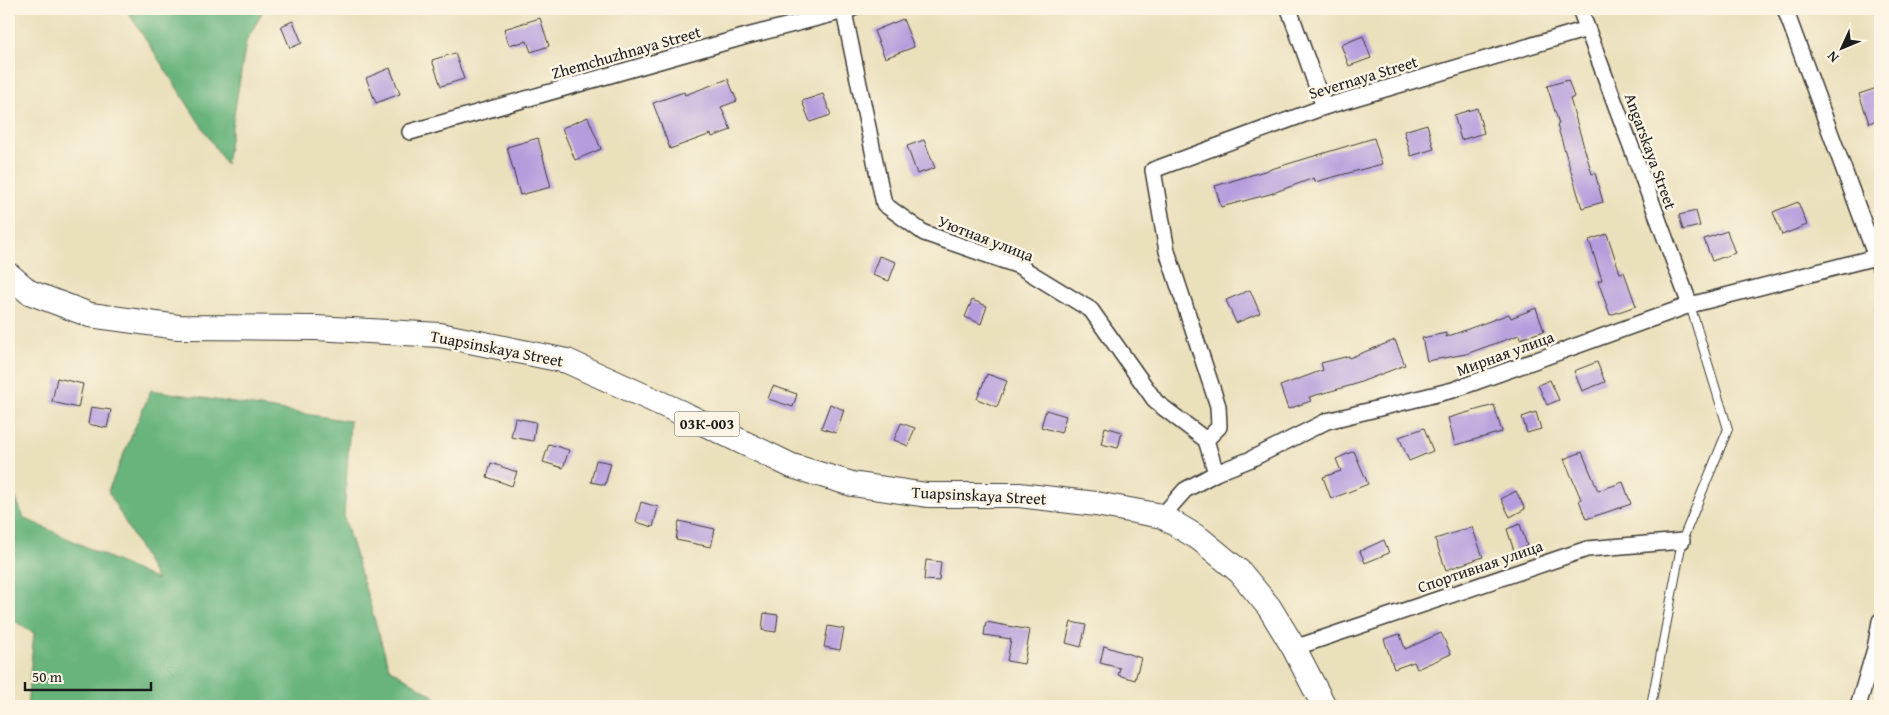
<svg xmlns="http://www.w3.org/2000/svg" width="1889" height="715" font-family="'Gentium Book Plus',serif">
	<style>
		.forest { fill: #68b47c; stroke: #42684c }
		.building { fill: #b59cdd }
		.lines { fill: none; stroke-linecap: round; stroke-linejoin: round }
		.service-casing { stroke: #3b3934; stroke-width: 10 }
		.minor-casing { stroke: #3b3934; stroke-width: 18 }
		.primary-casing { stroke: #3b3934; stroke-width: 26 }
		.service { stroke: #fff; stroke-width: 8 }
		.minor { stroke: #fff; stroke-width: 15 }
		.primary { stroke: #fff; stroke-width: 24 }
		.labels { text-anchor: middle; stroke-width: 5; stroke-linejoin: round; paint-order: stroke }
		.shield { fill: #fcf5e5; stroke: #5f5d58; stroke-width: 1 }
		.shield-label { font-size: 15px; font-weight: bold; fill: #1c1c1c }
		.street-label { font-size: 16px; fill: #1c1c1c; stroke: #fcf5e5 }
	</style>
	<rect width="100%" height="100%" fill="#fcf5e5"/>
	<filter id="ink" filterUnits="userSpaceOnUse"><feTurbulence type="fractalNoise" baseFrequency=".02" numOctaves="2"/><feDisplacementMap in="SourceGraphic" scale="10" xChannelSelector="R" yChannelSelector="G"/><feConvolveMatrix kernelMatrix="1 2 1 2 8 2 1 2 1" color-interpolation-filters="sRGB"/></filter>
	<filter id="wash" filterUnits="userSpaceOnUse"><feTurbulence type="fractalNoise" baseFrequency=".0096" numOctaves="4" result="noise"/><feDisplacementMap in="SourceGraphic" scale="20" xChannelSelector="R" yChannelSelector="G"/><feGaussianBlur stdDeviation="1.12" result="paint"/><feColorMatrix in="noise" values="0 0 0 0 0 0 0 0 0 0 0 0 0 0 0 0 0 1.4 0 .05"/><feComposite in="paint" operator="in"/></filter>
	<g filter="url(#wash)">
		<rect width="100%" height="100%" fill="#ebe0bc"/>
		<!-- forest -->
		<g class="forest">
			<path d="M126,9H264L246,42L226,164Z"/>
			<path d="M151,390L350,421L344,517L389,668L449,706H27L34,633L9,618V482L24,518L157,580L108,491Z"/>
		</g>
		<g id="blocks">
			<!-- building -->
			<g class="building">
				<path d="M540,18L549,46L531,52L527,41L516,44V43L509,45L504,29Z"/>
				<path d="M903,19L914,47L885,58L874,31Z"/>
				<path d="M293,21L302,43L290,48L281,26Z"/>
				<path d="M1363,36L1371,58L1349,66L1341,45Z"/>
				<path d="M455,53L464,79L441,86L432,60Z"/>
				<path d="M390,68L400,94L376,103L366,78Z"/>
				<path d="M728,79L737,101L721,107L731,130L712,137L711,134L670,149L653,103L684,92L685,95Z"/>
				<path d="M1568,80L1574,97L1570,99L1592,174L1595,173L1603,202L1582,208L1557,125L1559,124L1547,86Z"/>
				<path d="M1880,87V119L1869,123L1859,94Z"/>
				<path d="M823,94L831,115L810,122L802,101Z"/>
				<path d="M1477,108L1484,133L1461,140L1454,115Z"/>
				<path d="M588,117L601,149L575,160L562,128Z"/>
				<path d="M1427,124L1434,149L1411,156L1404,131Z"/>
				<path d="M538,138L551,187L520,195L507,147Z"/>
				<path d="M1374,138L1382,164L1315,182L1314,178L1270,194L1221,207L1215,186Z"/>
				<path d="M924,140L935,168L917,174L907,146Z"/>
				<path d="M1798,202L1807,225L1782,235L1773,212Z"/>
				<path d="M1696,211L1700,226L1683,230L1679,215Z"/>
				<path d="M1727,231L1735,253L1712,261L1704,239Z"/>
				<path d="M1607,234L1620,273L1624,272L1636,306L1610,315L1598,281L1602,280L1589,240Z"/>
				<path d="M879,256L896,262L889,281L872,275Z"/>
				<path d="M1250,290L1260,313L1236,323L1226,300Z"/>
				<path d="M972,300L987,306L981,324L965,317Z"/>
				<path d="M1536,308L1544,331L1520,339L1519,335L1466,354L1427,361L1422,338L1446,333V337L1509,314L1511,318Z"/>
				<path d="M1395,340L1405,365L1353,385L1309,397L1311,401L1288,409L1280,386L1323,370L1321,363L1349,356V358Z"/>
				<path d="M1597,362L1605,382L1582,391L1574,371Z"/>
				<path d="M987,374L1007,381L997,407L977,399Z"/>
				<path d="M57,378L83,384L78,408L52,402Z"/>
				<path d="M1550,380L1559,400L1547,405L1538,385Z"/>
				<path d="M773,386L797,394L793,407L768,399Z"/>
				<path d="M830,404L844,410L836,433L821,428Z"/>
				<path d="M1494,405L1502,432L1455,445L1448,418Z"/>
				<path d="M91,407L111,410L107,428L88,424Z"/>
				<path d="M1046,410L1066,416L1061,433L1041,427Z"/>
				<path d="M1536,412L1541,429L1527,433L1522,417Z"/>
				<path d="M515,418L536,422L533,441L511,437Z"/>
				<path d="M901,423L915,428L908,446L894,440Z"/>
				<path d="M1105,427L1122,432L1118,448L1101,444Z"/>
				<path d="M1424,428L1433,451L1409,461L1399,437Z"/>
				<path d="M549,444L569,450L563,468L543,462Z"/>
				<path d="M1354,451L1368,484L1331,499L1323,477L1341,471L1336,459Z"/>
				<path d="M1582,452L1598,491L1623,482L1631,504L1586,519L1579,500L1581,499L1564,459Z"/>
				<path d="M596,460L611,463L605,485L591,482Z"/>
				<path d="M491,463L517,472L512,486L487,477Z"/>
				<path d="M1516,491L1525,509L1510,517L1501,499Z"/>
				<path d="M641,502L658,507L653,527L636,522Z"/>
				<path d="M679,521L715,529L711,547L676,540Z"/>
				<path d="M1520,524L1527,546L1514,551L1507,529Z"/>
				<path d="M1472,527L1483,557L1446,570L1435,539Z"/>
				<path d="M1384,540L1389,553L1365,563L1360,551Z"/>
				<path d="M926,560L941,562L939,581L924,580Z"/>
				<path d="M764,613L778,615L776,632L762,630Z"/>
				<path d="M986,622L1030,630L1024,664L1007,661L1011,639L984,635Z"/>
				<path d="M1071,622L1086,625L1081,647L1066,643Z"/>
				<path d="M828,626L844,629L840,650L824,647Z"/>
				<path d="M1441,633L1451,654L1417,669L1414,662L1394,669L1384,639L1400,634L1405,649Z"/>
				<path d="M1104,646L1141,658L1135,680L1118,675L1120,668L1100,663Z"/>
			</g>
		</g>
	</g>
	<g filter="url(#ink)">
		<use href="#blocks" fill-opacity="0" stroke="#3b3934" stroke-width="1"/>
		<g class="lines">
			<!-- service casing -->
			<g class="service-casing">
				<path id="service" d="M1651,706L1682,541L1728,429L1690,305"/>
			</g>
			<!-- minor casing -->
			<g class="minor-casing">
				<g id="minor">
					<path d="M1289,9L1324,107"/>
					<path d="M1580,9L1690,305"/>
					<path d="M1785,9L1880,268"/>
					<path d="M844,12L884,204L924,233L1019,266L1091,310L1156,402L1206,440L1216,473"/>
					<path d="M410,132L747,36L852,9"/>
					<path d="M1206,440L1219,427L1218,406L1167,251L1153,170L1324,107L1587,29"/>
					<path d="M1162,516L1185,490L1216,473L1249,460L1327,421L1453,390L1690,305L1876,257"/>
					<path d="M1294,648L1587,549L1682,541"/>
					<path d="M1858,706L1875,649L1880,621"/>
				</g>
			</g>
			<!-- primary casing -->
			<g class="primary-casing">
				<path id="primary" d="M9,275L29,292L90,315L178,327L316,328L440,335L567,361L684,414L792,466L852,484L927,495H1019L1096,504L1162,516L1200,539L1240,572L1269,607L1294,648L1324,706"/>
			</g>
			<!-- service -->
			<use href="#service" class="service"/>
			<!-- minor -->
			<use href="#minor" class="minor"/>
			<!-- primary -->
			<use href="#primary" class="primary"/>
		</g>
	</g>
	<g class="labels">
		<!-- shield labels -->
		<rect class="shield" x="674.5" y="411.5" width="65" height="25" rx="4"/>
		<g class="shield-label">
			<text x="707" y="429">03К-003</text>
		</g>
		<!-- street labels -->
		<g class="street-label">
			<text transform="translate(626 52) rotate(-16)" y="6">Zhemchuzhnaya Street</text>
			<text transform="translate(1363 77) rotate(-17)" y="6">Severnaya Street</text>
			<text transform="translate(1651 151) rotate(70)" y="6">Angarskaya Street</text>
			<text transform="translate(986 238) rotate(21)" y="6">Уютная улица</text>
			<text transform="translate(497 348) rotate(11)" y="6">Tuapsinskaya Street</text>
			<text transform="translate(1505 353) rotate(-20)" y="6">Мирная улица</text>
			<text transform="translate(979 495) rotate(3)" y="6">Tuapsinskaya Street</text>
			<text transform="translate(1480 566) rotate(-19)" y="6">Спортивная улица</text>
		</g>
	</g>
	<!-- margin -->
	<rect width="1889" height="715" fill="none" stroke="#fcf5e5" stroke-width="30"/>
	<!-- north arrow -->
	<g transform="translate(1842 48) rotate(226)" stroke="#fcf5e5" stroke-width="4" paint-order="stroke">
	<path d="M0-4L9 19L0 12L-9 19Z" fill="#1c1c1c"/>
	<text y="-8" font-size="14" font-weight="bold" text-anchor="middle" fill="#1c1c1c">N</text>
	</g>
	<!-- scale -->
	<path d="M25 682v8h126v-8" fill="none" stroke="#1c1c1c" stroke-width="2.5"/>
	<text x="32" y="682" font-size="15" fill="#1c1c1c" stroke="#fcf5e5" stroke-width="4" paint-order="stroke">50 m</text>
</svg>
